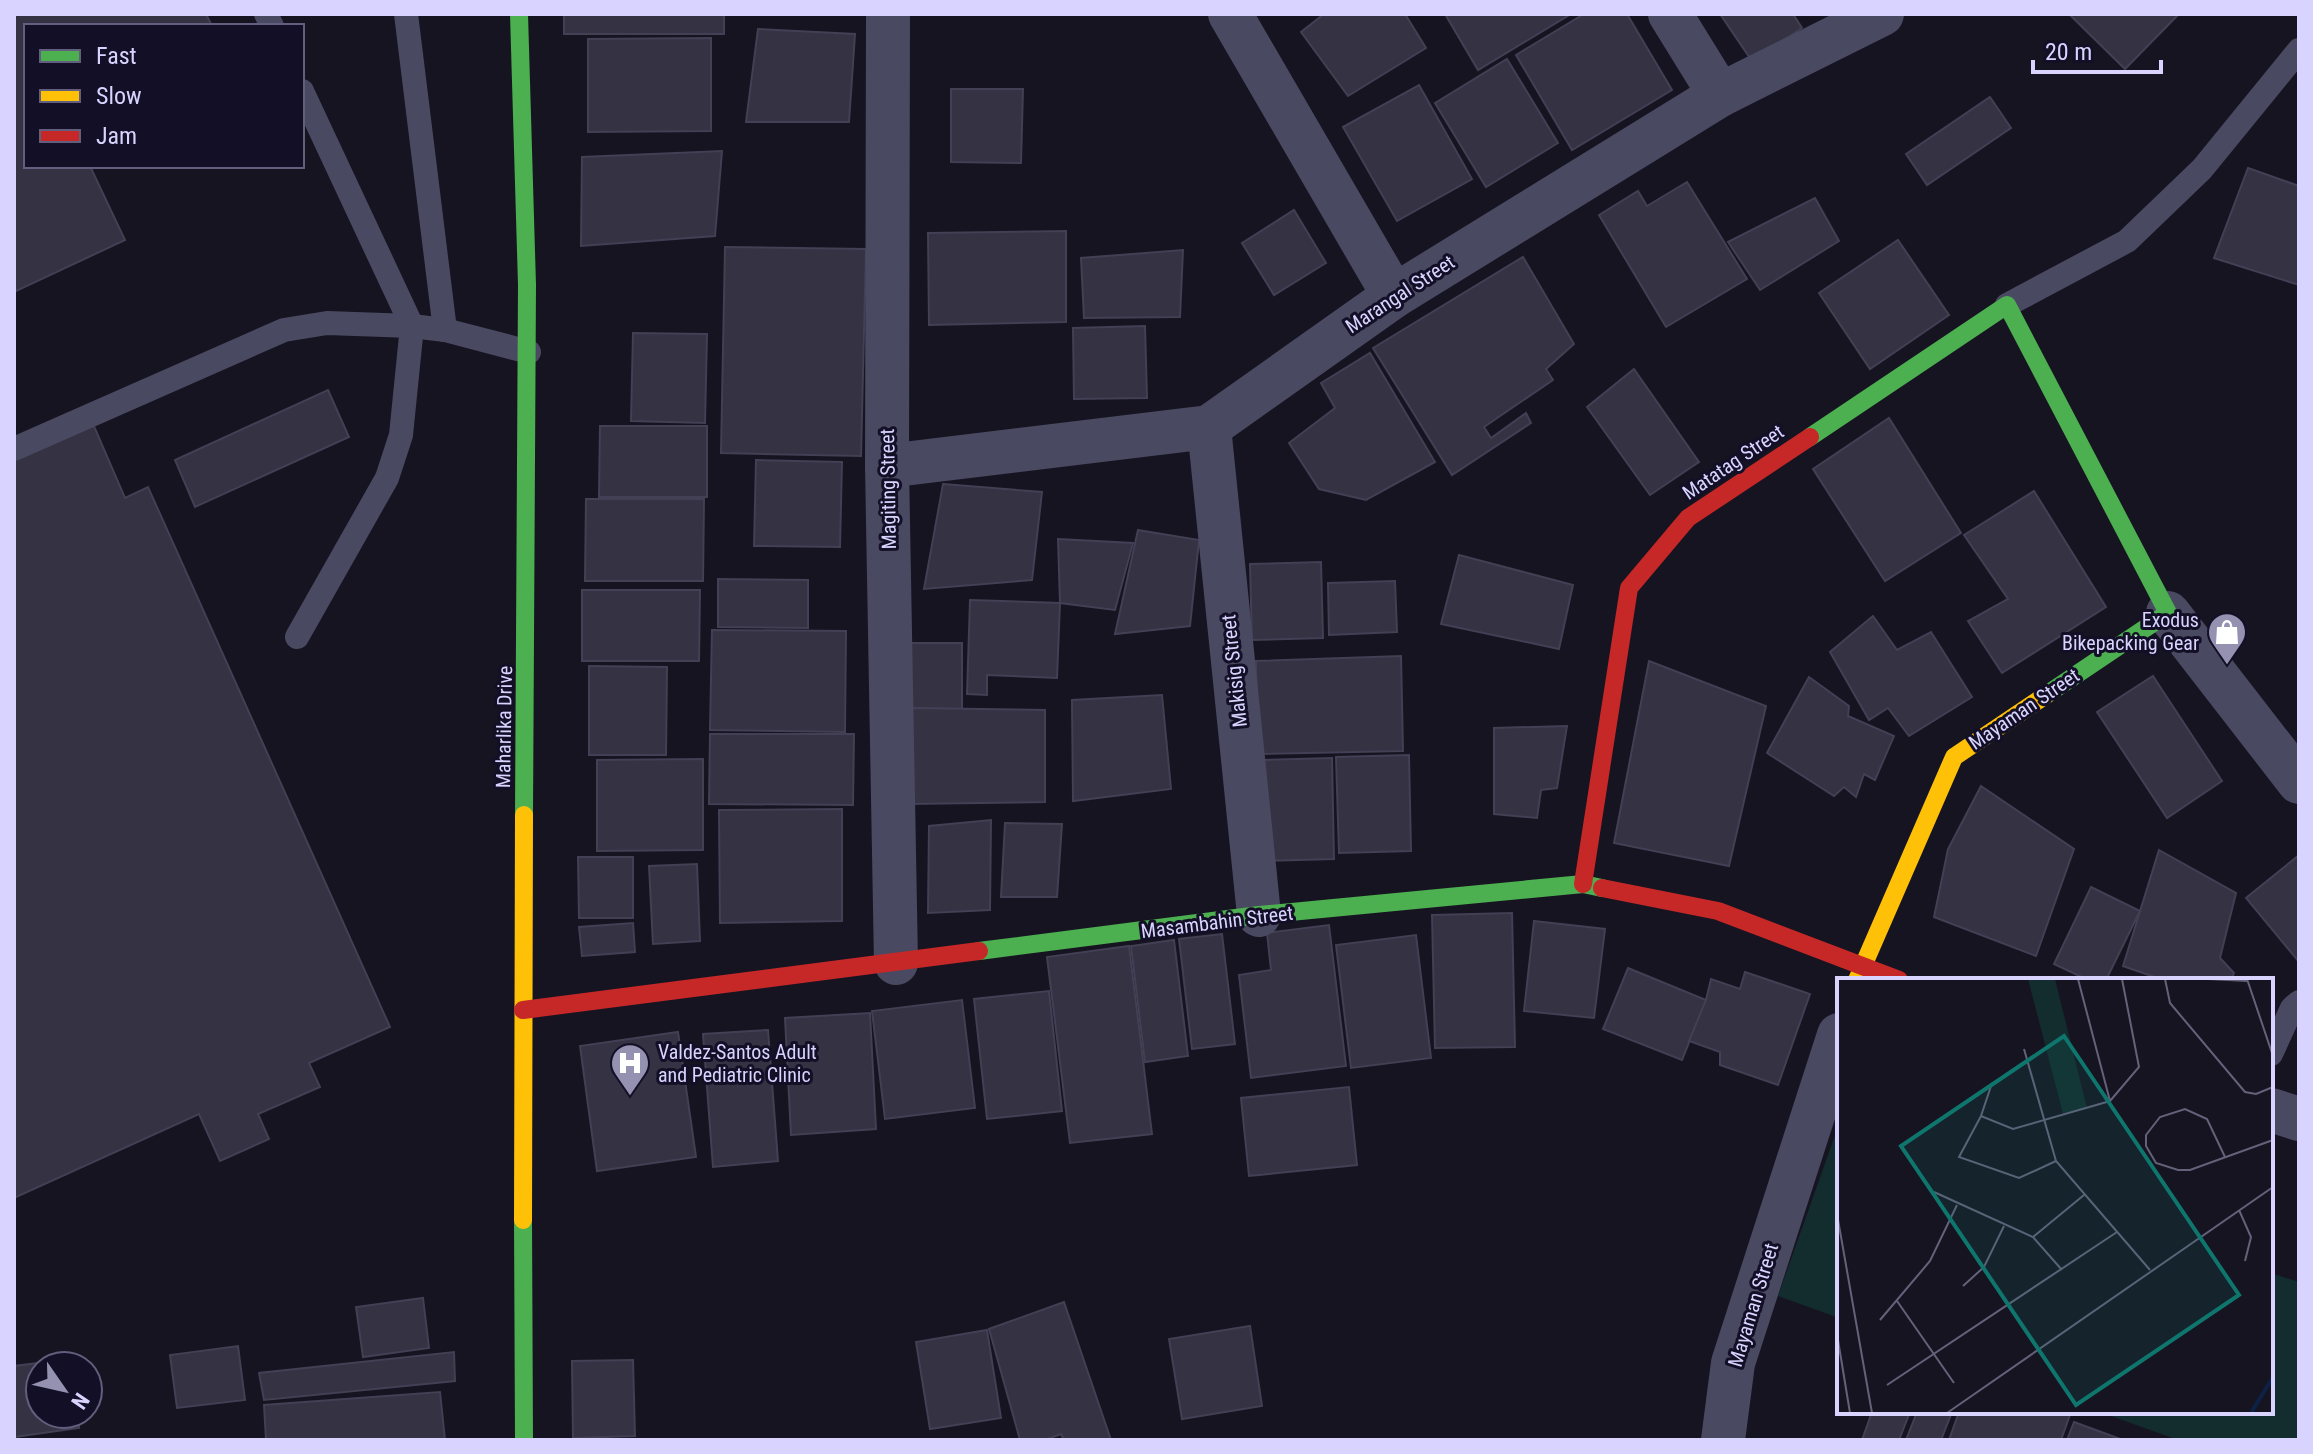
<svg xmlns="http://www.w3.org/2000/svg" width="2313" height="1454" font-family="'Roboto Condensed',sans-serif">
	<style>
		.green { fill: #132c2d }
		.building { fill: #343243; stroke: #433f54; stroke-width: 2 }
		.lines { fill: none; stroke-linecap: round; stroke-linejoin: round }
		.lane { stroke: #4a4962; stroke-width: 24 }
		.street { stroke: #4a4962; stroke-width: 44 }
		.fast { stroke: #4caf50; stroke-width: 18 }
		.slow { stroke: #ffc107; stroke-width: 18 }
		.jam { stroke: #c62828; stroke-width: 18 }
		.labels { text-anchor: middle; stroke-width: 6; stroke-linejoin: round; paint-order: stroke }
		.street-label { font-size: 20px; fill: #d9d4ff; stroke: #130f26 }
		.poi-label { font-size: 20px; fill: #d9d4ff; stroke: #130f26; text-anchor: end }
		.inset-river { fill: none; stroke: #0d2144; stroke-width: 4 }
		.inset-road { fill: none; stroke: #64617a; stroke-width: 2 }
		.view { fill: #0f766e; fill-opacity: 0.15; stroke: #0f766e; stroke-width: 4 }
		.inset-edge { fill: none; stroke: #d9d4ff; stroke-width: 4 }
	</style>
	<rect width="100%" height="100%" fill="#161421"/>
	<!-- green -->
	<g class="green">
		<path d="M1839,1124V1318L1778,1296Z"/>
		<path d="M2271,1273L2299,1282V1440H2178L2100,1412H2271Z"/>
	</g>
	<!-- building -->
	<g class="building">
		<path d="M14,14H206L212,26H26V166H90L125,240L14,292Z"/>
		<rect x="564" y="14" width="160" height="20"/>
		<path d="M1324,14H1405L1426,48L1348,96L1301,32Z"/>
		<path d="M1445,14H1571L1478,70Z"/>
		<path d="M1584,14H1627L1672,90L1572,150L1516,55Z"/>
		<path d="M1720,14H1793L1802,28L1752,61Z"/>
		<path d="M2069,14H2179L2125,69Z"/>
		<path d="M758,29L855,34L849,122H746Z"/>
		<path d="M711,38V131L588,132V39Z"/>
		<path d="M1507,59L1558,143L1486,187L1435,103Z"/>
		<path d="M1419,85L1472,179L1397,221L1343,127Z"/>
		<path d="M951,89H1023L1021,163L951,162Z"/>
		<path d="M1990,97L2011,128L1927,185L1906,154Z"/>
		<path d="M722,151L715,236L581,246L582,157Z"/>
		<path d="M2248,168L2299,186V285L2214,258Z"/>
		<path d="M1687,182L1747,279L1666,327L1599,215L1638,191L1647,206Z"/>
		<path d="M1815,198L1839,241L1760,290L1728,242Z"/>
		<path d="M1294,210L1326,263L1274,295L1242,243Z"/>
		<path d="M1066,231V322L929,325L928,233Z"/>
		<path d="M1898,240L1949,315L1870,369L1819,293Z"/>
		<path d="M725,247L866,249L861,456L721,453Z"/>
		<path d="M1183,250L1180,317L1084,318L1081,258Z"/>
		<path d="M1523,257L1574,344L1546,369L1553,380L1484,427L1491,438L1526,413L1531,423L1452,475L1373,348Z"/>
		<path d="M1145,326L1147,398L1074,399L1073,328Z"/>
		<path d="M633,333L707,334L705,423L631,421Z"/>
		<path d="M1370,353L1435,462L1366,500L1319,489L1289,443L1335,408L1321,383Z"/>
		<path d="M1634,369L1699,462L1650,495L1587,407Z"/>
		<path d="M328,390L349,437L195,507L175,460Z"/>
		<path d="M1889,418L1961,533L1885,581L1813,469Z"/>
		<path d="M93,424L125,498L148,487L390,1027L309,1063L320,1087L258,1114L269,1139L220,1161L199,1114L14,1198V460Z"/>
		<path d="M600,426H707V497H599Z"/>
		<path d="M756,460L842,462L840,547L754,546Z"/>
		<path d="M943,484L1042,492L1032,580L924,589Z"/>
		<path d="M2034,491L2106,607L2002,673L1968,621L2008,599L1964,535Z"/>
		<path d="M586,499H704L703,581H585Z"/>
		<path d="M1138,530L1199,540L1190,626L1115,634Z"/>
		<path d="M1058,539L1133,543L1115,610L1060,603Z"/>
		<path d="M1459,555L1573,585L1559,649L1441,624Z"/>
		<path d="M1321,562L1323,638L1252,640L1250,564Z"/>
		<path d="M718,579L808,580V628L718,627Z"/>
		<path d="M1395,581L1397,632L1329,635L1328,583Z"/>
		<path d="M582,590H700L699,661H582Z"/>
		<path d="M970,600L1060,603L1057,678L987,675V695L967,694Z"/>
		<path d="M1873,616L1897,650L1931,632L1972,697L1909,736L1888,708L1869,720L1830,652Z"/>
		<path d="M712,630L846,631L845,732L710,730Z"/>
		<path d="M910,643H962V709L910,708Z"/>
		<path d="M1401,656L1403,751L1258,754L1256,661Z"/>
		<path d="M1649,661L1766,706L1729,866L1614,843Z"/>
		<path d="M589,666L667,667L666,755H589Z"/>
		<path d="M2153,676L2222,781L2167,818L2097,712Z"/>
		<path d="M1809,677L1849,706L1848,716L1894,736L1875,780L1864,774L1856,797L1844,787L1834,796L1767,753Z"/>
		<path d="M1162,695L1171,789L1073,801L1072,700Z"/>
		<path d="M910,708L1045,710V802L908,804Z"/>
		<path d="M1567,726L1557,788L1541,790L1537,818L1494,814V728Z"/>
		<path d="M710,734H854L853,805L709,804Z"/>
		<path d="M1409,755L1411,851L1339,853L1336,757Z"/>
		<path d="M1332,758L1334,859L1264,861L1261,760Z"/>
		<path d="M703,759V850L597,851V760Z"/>
		<path d="M1981,786L2074,849L2036,956L1934,917L1948,849Z"/>
		<path d="M842,809V921L720,923L719,810Z"/>
		<path d="M991,820L990,910L928,913L929,826Z"/>
		<path d="M1005,823L1062,824L1057,897H1001Z"/>
		<path d="M2159,850L2236,893L2220,958L2234,973L2231,980H2163L2123,966Z"/>
		<path d="M2299,855V962L2246,898Z"/>
		<path d="M578,857H633V918H579Z"/>
		<path d="M697,864L700,941L653,944L649,866Z"/>
		<path d="M2091,887L2140,911L2106,980H2088L2054,964Z"/>
		<path d="M1512,913L1515,1047L1435,1048L1432,915Z"/>
		<path d="M1534,921L1605,929L1594,1018L1524,1011Z"/>
		<path d="M633,923L635,952L582,956L579,927Z"/>
		<path d="M1329,925L1346,1066L1251,1078L1239,975L1271,970L1267,933Z"/>
		<path d="M1222,934L1235,1044L1192,1049L1179,939Z"/>
		<path d="M1416,935L1431,1058L1351,1068L1336,945Z"/>
		<path d="M1174,940L1188,1056L1145,1062L1131,946Z"/>
		<path d="M1129,946L1152,1134L1070,1143L1047,957Z"/>
		<path d="M1628,968L1706,1000L1682,1060L1603,1029Z"/>
		<path d="M1745,972L1810,994L1778,1085L1720,1065V1052L1689,1041L1706,1000L1711,979L1740,989Z"/>
		<path d="M1049,991L1062,1111L987,1119L974,999Z"/>
		<path d="M962,1000L975,1108L885,1119L872,1011Z"/>
		<path d="M870,1013L876,1129L791,1135L785,1018Z"/>
		<path d="M768,1030L778,1161L713,1167L703,1034Z"/>
		<path d="M678,1032L696,1157L597,1171L580,1046Z"/>
		<path d="M1349,1087L1357,1165L1249,1176L1241,1098Z"/>
		<path d="M423,1298L429,1348L363,1357L356,1307Z"/>
		<path d="M1064,1302L1111,1440H1064L1061,1434L1045,1440H1020L989,1329Z"/>
		<path d="M1250,1326L1262,1406L1182,1419L1169,1339Z"/>
		<path d="M987,1330L1001,1418L930,1429L916,1342Z"/>
		<path d="M238,1346L245,1400L177,1408L170,1355Z"/>
		<path d="M454,1352L455,1381L264,1400L259,1373Z"/>
		<path d="M72,1359V1366H40V1414H78L79,1428L14,1437V1366Z"/>
		<path d="M633,1360L635,1436L573,1438L572,1361Z"/>
		<path d="M440,1392L445,1440H266L264,1405Z"/>
		<path d="M1872,1412H1910L1899,1440H1862Z"/>
		<path d="M1917,1412H1952L1941,1440H1906Z"/>
		<path d="M1959,1412H2071L2061,1440H1949Z"/>
		<path d="M2074,1422L2123,1440H2067Z"/>
	</g>
	<g class="lines">
		<!-- lane -->
		<g class="lane">
			<path d="M266,14L272,26"/>
			<path d="M406,14L445,330"/>
			<path d="M2007,305L2127,241L2202,169L2299,50"/>
			<path d="M14,449L284,330L327,323L412,326L445,330L529,352"/>
			<path d="M297,637L387,478L401,435L412,326L302,91"/>
			<path d="M2271,1054L2292,1008L2299,1002"/>
		</g>
		<!-- street -->
		<g class="street">
			<path d="M888,14L887,466L896,963"/>
			<path d="M1230,14L1394,296"/>
			<path d="M1670,14L1720,95"/>
			<path d="M1209,427L1259,915"/>
			<path d="M887,466L1209,427L1394,296L1720,95L1882,14"/>
			<path d="M2168,613L2299,782"/>
			<path d="M2271,1110L2299,1119"/>
			<path d="M1723,1440L1733,1363L1839,1035"/>
		</g>
		<!-- fast -->
		<g class="fast">
			<path d="M519,14L527,285L524,815"/>
			<path d="M1810,437L2007,305L2168,613L2046,695"/>
			<path d="M979,951L1259,915L1583,884L1602,888"/>
			<path d="M523,1220L524,1440"/>
		</g>
		<!-- slow -->
		<g class="slow">
			<path d="M1857,980L1954,757L2046,695"/>
			<path d="M523,1220L524,815"/>
		</g>
		<!-- jam -->
		<g class="jam">
			<path d="M1583,884L1629,588L1688,518L1810,437"/>
			<path d="M1602,888L1718,911L1899,980"/>
			<path d="M523,1010L979,951"/>
		</g>
	</g>
	<!-- icons -->
	<defs>
		<g id="shop-pin" transform="scale(2)"><path d="M0 17L-7.5 6A9.5 9.5 0 1 1 7.5 6Z" fill="#9591b1" stroke="#130f26"/><path d="M-5-2.5h2.3a2.7 3.5 0 0 1 5.4 0H5L5.5 6h-11ZM-1.5-2.5h3a1.5 2.3 0 0 0-3 0Z" fill="#fff"/></g>
		<g id="hospital-pin" transform="scale(2)"><path d="M0 17L-7.5 6A9.5 9.5 0 1 1 7.5 6Z" fill="#9591b1" stroke="#130f26"/><path d="M-5-5h3v3.5h4V-5h3V5h-3V1.5h-4V5h-3Z" fill="#fff"/></g>
	</defs>
	<g fill-rule="evenodd">
		<use href="#shop-pin" x="2227" y="632"/>
		<use href="#hospital-pin" x="630" y="1063"/>
	</g>
	<g class="labels">
		<!-- street labels -->
		<g class="street-label">
			<text transform="translate(1400 294) rotate(-33)" y="7">Marangal Street</text>
			<text transform="translate(1733 462) rotate(-34)" y="7">Matatag Street</text>
			<text transform="translate(888 489) rotate(-91)" y="7">Magiting Street</text>
			<text transform="translate(1234 671) rotate(-96)" y="7">Makisig Street</text>
			<text transform="translate(2024 709) rotate(-34)" y="7">Mayaman Street</text>
			<text transform="translate(504 727) rotate(-89)" y="7">Maharlika Drive</text>
			<text transform="translate(1217 922) rotate(-7)" y="7">Masambahin Street</text>
			<text transform="translate(1753 1305) rotate(-73)" y="7">Mayaman Street</text>
		</g>
		<!-- poi labels -->
		<g class="poi-label">
			<text x="2199" y="627">Exodus<tspan x="2199" dy="23">Bikepacking Gear</tspan></text>
			<text x="658" y="1059" text-anchor="start">Valdez-Santos Adult<tspan x="658" dy="23">and Pediatric Clinic</tspan></text>
		</g>
	</g>
	<!-- overview -->
	<g transform="translate(1837 978)">
		<rect width="436" height="436" fill="#161421"/>
		<path d="M191,1H218L250,130L226,136Z" fill="#132c2d"/>
		<path class="inset-river" d="M414,435L436,399"/>
		<path class="inset-road" d="M241,1L273,123M328,1L333,25L408,114L419,116L436,109M371,1L410,3M410,1L436,78M187,71L219,183L313,292M144,138L155,105M388,179L370,141L348,131L323,139L309,157V168L319,185L341,192H353L436,162M219,183L182,200L122,179L144,138L176,151L273,123L302,89L285,1M97,214L196,259L225,292M402,232L414,259L408,283M0,236L35,435M196,259L247,217M126,308L147,289L167,248M60,323L117,405M43,342L93,283L120,227M0,356L13,435M50,407L280,254M110,435L436,209"/>
		<path class="view" d="M227,58L402,317L239,427L64,168Z"/>
		<rect width="436" height="436" class="inset-edge"/>
	</g>
	<!-- border -->
	<rect width="2313" height="1454" fill="none" stroke="#d9d4ff" stroke-width="32"/>
	<!-- legend -->
	<rect x="24" y="24" width="280" height="144" fill="#130f26" stroke="#625e7d" stroke-width="2"/>
	<rect x="40" y="50" width="40" height="12" fill="#4caf50" stroke="#625e7d" stroke-width="2"/>
	<text x="96" y="64" font-size="24" fill="#d9d4ff">Fast</text>
	<rect x="40" y="90" width="40" height="12" fill="#ffc107" stroke="#625e7d" stroke-width="2"/>
	<text x="96" y="104" font-size="24" fill="#d9d4ff">Slow</text>
	<rect x="40" y="130" width="40" height="12" fill="#c62828" stroke="#625e7d" stroke-width="2"/>
	<text x="96" y="144" font-size="24" fill="#d9d4ff">Jam</text>
	<!-- north arrow -->
	<g transform="translate(64 1390) rotate(124)"><circle r="38" fill="#130f26" stroke="#625e7d" stroke-width="2"/>
	<path d="M0-6L14 30L0 20L-14 30Z" fill="#9591b1"/>
	<text y="-12" font-size="22" font-weight="bold" text-anchor="middle" fill="#d9d4ff">N</text>
	</g>
	<!-- scale -->
	<path d="M2033 60v12h128v-12" fill="none" stroke="#d9d4ff" stroke-width="4"/>
	<text x="2045" y="60" font-size="24" fill="#d9d4ff" stroke="#130f26" stroke-width="6" paint-order="stroke">20 m</text>
</svg>
